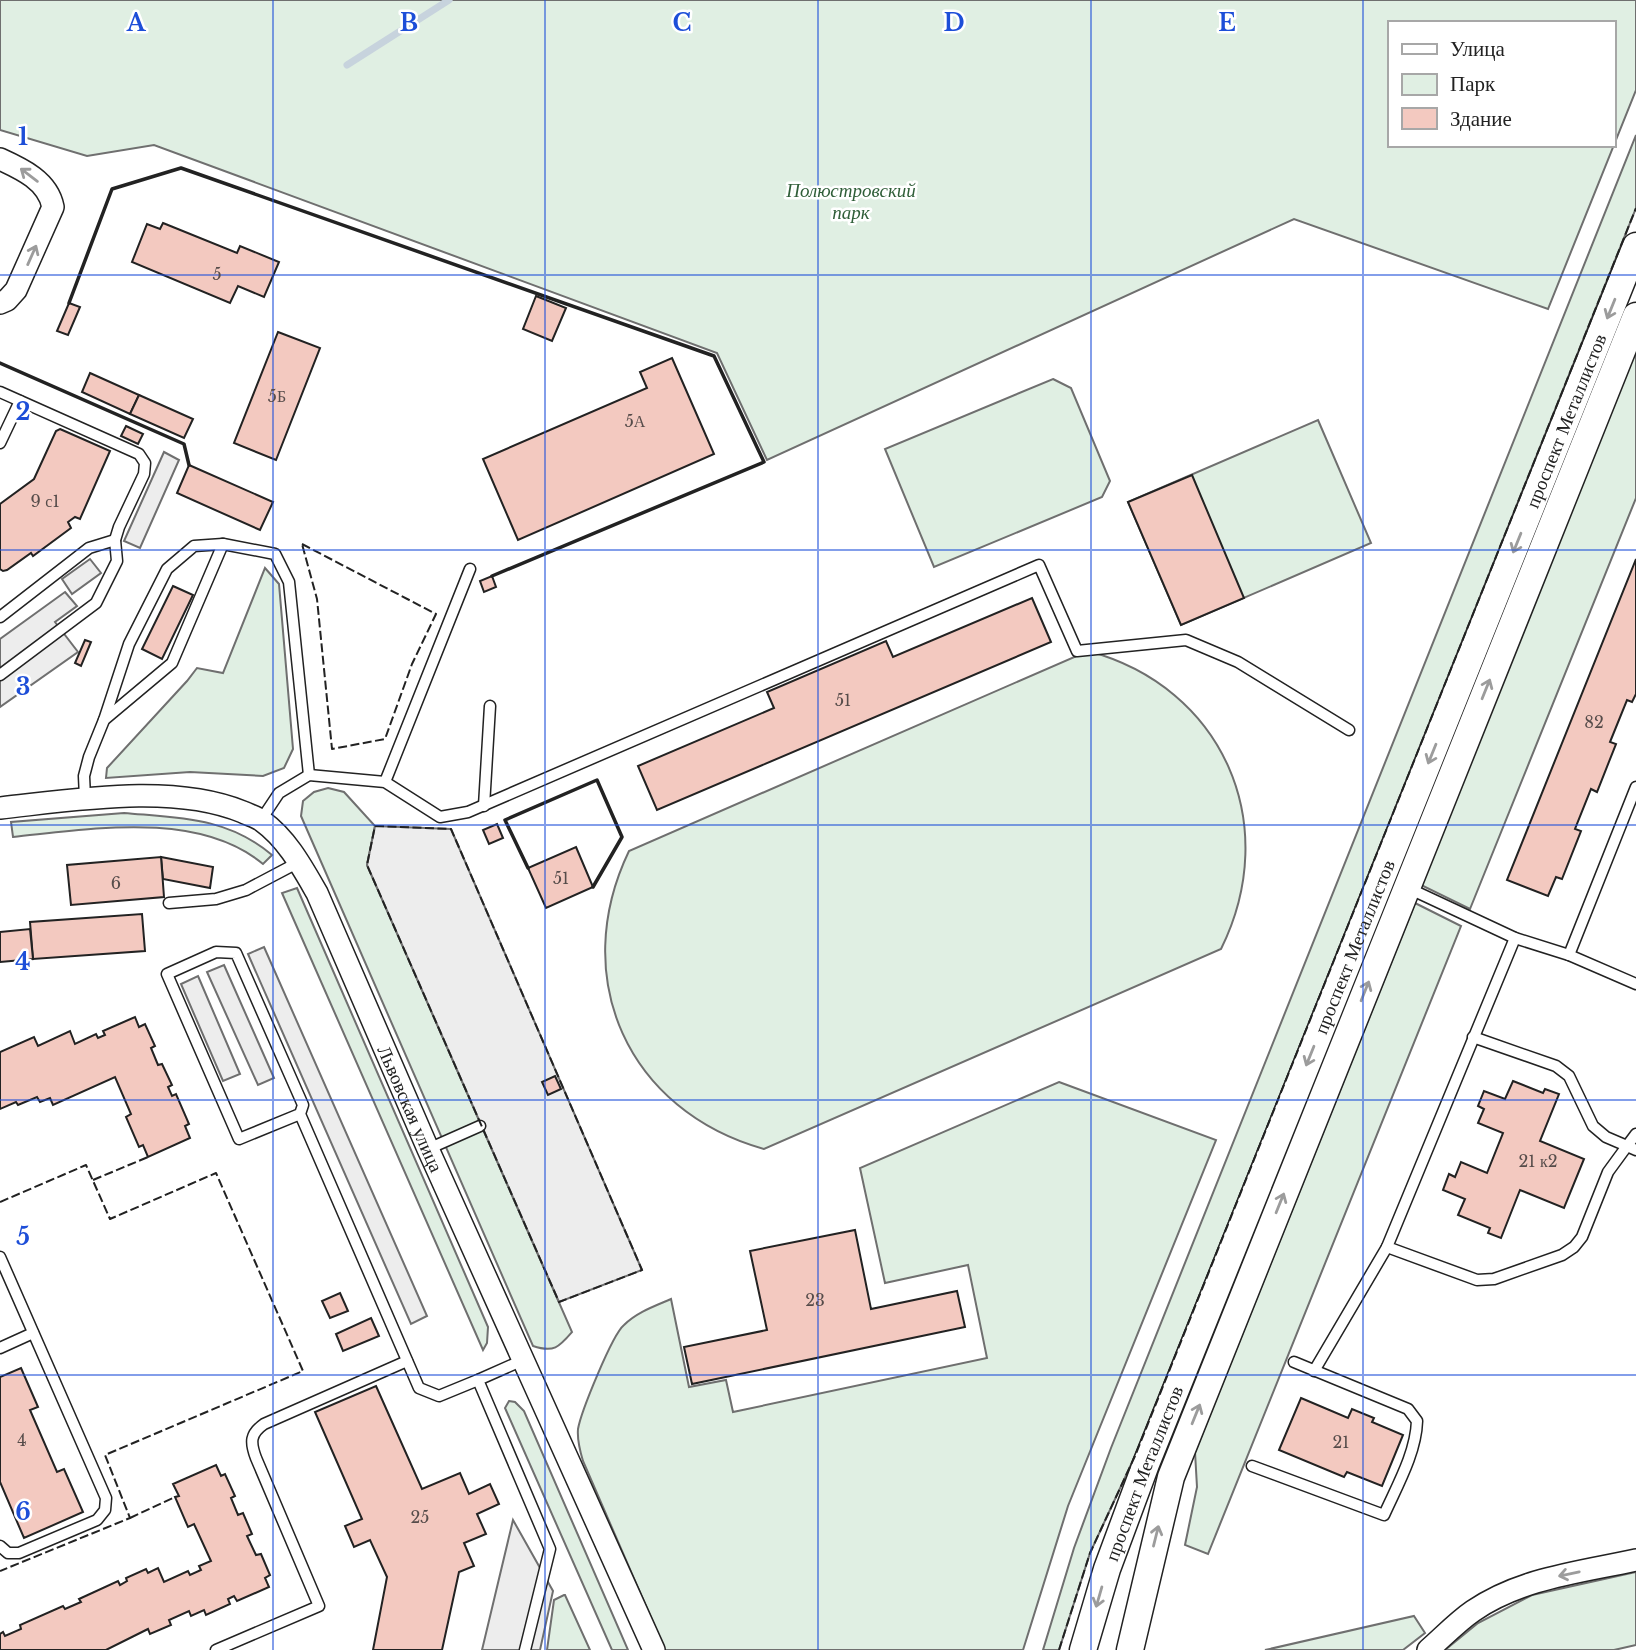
<svg xmlns="http://www.w3.org/2000/svg" width="1636" height="1650" font-family="'Libre Baskerville',serif">
	<style>
		.green { fill: #e0efe3; stroke: #6f6f6f; stroke-width: 2; fill-rule: evenodd }
		.parking { fill: #ededed; stroke: #6f6f6f; stroke-width: 2 }
		.lines { fill: none; stroke-linecap: round; stroke-linejoin: round }
		.stream { stroke: #c7d3dd; stroke-width: 7 }
		.building { fill: #f3c9c0; stroke: #222; stroke-width: 2 }
		.service-casing { stroke: #222; stroke-width: 13 }
		.minor-casing { stroke: #222; stroke-width: 24 }
		.tertiary-casing { stroke: #222; stroke-width: 29 }
		.service { stroke: #fff; stroke-width: 10 }
		.minor { stroke: #fff; stroke-width: 21 }
		.tertiary { stroke: #fff; stroke-width: 26 }
		.fence { stroke: #222; stroke-width: 2; stroke-dasharray: 9 3.5; stroke-linecap: butt }
		.wall { stroke: #222; stroke-width: 3.5 }
		.oneway { stroke: #9c9c9c }
		.grid { fill: none; stroke: #1d4ed8; stroke-width: 2; stroke-opacity: 0.55 }
		.labels { text-anchor: middle; stroke-width: 5; stroke-linejoin: round; paint-order: stroke }
		.number-label { font-size: 16px; fill: #564c4a }
		.park-label { font-size: 19px; font-style: italic; fill: #2f5e38; stroke: #fff }
		.street-label { font-size: 19px; fill: #222; stroke: #fff }
		.grid-label { font-size: 23px; text-anchor: middle; font-weight: bold; fill: #1d4ed8; stroke: #fff; stroke-width: 5; stroke-linejoin: round; paint-order: stroke }
	</style>
	<rect width="100%" height="100%" fill="#fff"/>
	<!-- green -->
	<g class="green">
		<path d="M0,0H1636V90L1548,309L1294,219L767,460L717,353L154,145L87,156L0,130ZM1389,23H1613V145H1389Z"/>
		<path d="M1636,135V208L1135,1456L1090,1553L1059,1650H1043L1074,1548L1111,1448Z"/>
		<path d="M1636,350V498L1470,909L1421,885Z"/>
		<path d="M1053,379L1071,388L1110,481L1102,497L934,567L885,449Z"/>
		<path d="M1318,420L1371,543L1181,625L1128,502Z"/>
		<path d="M265,568L279,584L293,749L284,768L263,776L190,772L106,778L107,768L187,681L197,668L223,673Z"/>
		<path d="M1088,651C1223,687 1283,824 1221,949L764,1149C628,1111 568,978 629,851Z"/>
		<path d="M328,788L344,792L375,826L367,865L572,1332C559,1347 554,1353 533,1346L301,816L303,801L314,792Z"/>
		<path d="M124,813C180,818 227,817 272,855L263,864C198,810 91,829 13,837L11,822Z"/>
		<path d="M297,888L488,1327L487,1343L483,1350L282,893Z"/>
		<path d="M1415,903L1461,926L1208,1554L1185,1545L1197,1487L1195,1452Z"/>
		<path d="M1059,1082L1216,1140L1068,1506L1023,1650H665L583,1461C580,1451 577,1440 578,1429C581,1412 612,1335 624,1325C637,1312 655,1306 671,1299L689,1387L726,1380L733,1412L987,1358L968,1265L885,1283L860,1168Z"/>
		<path d="M509,1401L515,1402L524,1411L628,1650H612L505,1408Z"/>
		<path d="M1636,1572V1645L1614,1650H1445L1478,1623L1532,1595Z"/>
		<path d="M564,1595H565L590,1650H547L554,1600Z"/>
		<path d="M1414,1616L1425,1633L1403,1650H1265Z"/>
	</g>
	<!-- parking -->
	<g class="parking">
		<path d="M164,452L179,460L140,548L124,541Z"/>
		<path d="M90,559L101,573L72,594L62,579Z"/>
		<path d="M65,592L77,606L55,622L78,652L0,707V639Z"/>
		<path d="M375,826L451,829L642,1270L559,1302L367,865Z"/>
		<path d="M264,947L427,1316L411,1324L248,954Z"/>
		<path d="M224,965L274,1078L258,1085L207,972Z"/>
		<path d="M198,976L240,1074L223,1081L181,984Z"/>
		<path d="M513,1520L553,1591L540,1650H482Z"/>
	</g>
	<g class="lines">
		<!-- stream -->
		<path class="stream" d="M347,65L449,0"/>
	</g>
	<!-- building -->
	<g class="building">
		<path d="M163,223L237,253L240,246L279,262L264,297L238,286L230,303L132,262L147,224L160,229Z"/>
		<path d="M536,296L566,308L552,341L523,329Z"/>
		<path d="M69,303L80,307L68,335L57,331Z"/>
		<path d="M278,332L320,348L276,460L234,443Z"/>
		<path d="M672,358L714,454L518,540L483,459L647,388L640,372Z"/>
		<path d="M90,373L139,395L130,414L82,392Z"/>
		<path d="M139,395L193,419L184,438L130,414Z"/>
		<path d="M126,426L143,434L138,444L121,436Z"/>
		<path d="M60,429L110,451L80,519L75,517L68,522L71,528L33,556L31,553L7,570L3,571L0,569V504L34,479L56,431Z"/>
		<path d="M189,465L273,502L260,530L177,493Z"/>
		<path d="M1192,475L1244,598L1181,625L1128,502Z"/>
		<path d="M1636,559V694L1632,702L1627,700L1610,742L1616,744L1597,792L1591,789L1575,829L1581,831L1562,879L1556,877L1548,896L1507,880Z"/>
		<path d="M492,576L496,587L484,592L480,581Z"/>
		<path d="M173,586L193,595L162,659L142,649Z"/>
		<path d="M1032,598L1051,642L657,810L638,766L774,708L767,692L886,641L893,657Z"/>
		<path d="M85,640L91,642L81,666L75,663Z"/>
		<path d="M497,824L503,838L489,844L483,830Z"/>
		<path d="M576,847L593,887L546,908L528,868Z"/>
		<path d="M161,857L213,867L210,888L163,879Z"/>
		<path d="M161,857L164,897L71,905L67,865Z"/>
		<path d="M142,914L145,951L33,959L30,922Z"/>
		<path d="M30,929L33,959L0,962V932Z"/>
		<path d="M135,1017L139,1027L145,1024L155,1046L151,1048L158,1065L162,1064L172,1085L168,1087L172,1096L176,1094L189,1124L185,1126L190,1138L148,1157L143,1145L139,1147L126,1117L131,1114L115,1077L53,1105L50,1098L40,1102L37,1097L18,1105L16,1102L0,1109V1052L34,1037L38,1046L70,1031L75,1044L96,1034L98,1038L105,1035L103,1031Z"/>
		<path d="M555,1076L561,1089L548,1095L542,1082Z"/>
		<path d="M1513,1081L1543,1093L1545,1089L1559,1094L1540,1141L1584,1159L1564,1208L1520,1190L1501,1238L1488,1233L1490,1228L1458,1215L1465,1199L1443,1190L1449,1174L1455,1177L1461,1162L1487,1173L1503,1133L1478,1123L1484,1109L1478,1106L1484,1091L1505,1099Z"/>
		<path d="M855,1230L871,1309L957,1291L965,1327L692,1384L684,1347L767,1330L750,1251Z"/>
		<path d="M340,1293L348,1311L330,1318L322,1301Z"/>
		<path d="M371,1318L379,1336L343,1351L336,1334Z"/>
		<path d="M21,1368L38,1407L30,1410L57,1472L64,1469L83,1512L24,1538L0,1482V1377Z"/>
		<path d="M376,1386L422,1489L460,1473L469,1494L490,1484L499,1504L477,1514L486,1534L464,1543L474,1566L459,1572L442,1650H373L387,1577L370,1540L354,1547L345,1526L362,1519L315,1412Z"/>
		<path d="M1301,1398L1348,1418L1352,1409L1374,1418L1372,1422L1403,1435L1382,1486L1347,1472L1344,1477L1279,1450Z"/>
		<path d="M216,1465L221,1476L225,1474L235,1496L231,1498L238,1515L243,1513L252,1534L247,1536L256,1555L261,1554L270,1575L265,1578L269,1587L237,1601L234,1596L228,1599L230,1604L206,1615L204,1610L191,1616L189,1611L169,1620L171,1625L150,1634L148,1629L106,1650H0V1634L3,1632L5,1636L21,1629L20,1625L63,1606L65,1609L81,1602L79,1599L118,1581L120,1585L127,1581L126,1578L146,1569L148,1573L158,1568L164,1582L188,1571L190,1575L201,1570L199,1566L211,1561L194,1524L188,1527L175,1497L179,1496L173,1484Z"/>
	</g>
	<g class="lines">
		<!-- service casing -->
		<g class="service-casing">
			<g id="service">
				<path d="M0,392L139,454L145,463L144,474L119,527L115,540L117,561L96,603L0,675"/>
				<path d="M0,443L20,401"/>
				<path d="M0,617L89,548L115,540"/>
				<path d="M104,720L129,644L167,569L194,546L223,544"/>
				<path d="M385,782L470,569"/>
				<path d="M85,798L84,776L89,757L104,720L172,663L223,544L275,554L289,582L309,775"/>
				<path d="M484,806L490,706"/>
				<path d="M261,820L279,793L309,775L385,782L440,817L468,812L1039,565L1077,651L1186,640L1238,662L1349,730"/>
				<path d="M1408,888L1515,938L1569,955L1636,984"/>
				<path d="M169,903L216,899L246,890L299,862"/>
				<path d="M1515,938L1387,1247L1477,1280L1494,1279L1562,1255L1574,1247L1582,1237L1608,1172L1627,1146L1636,1150"/>
				<path d="M1569,955L1636,787"/>
				<path d="M1473,1037L1556,1066L1569,1076L1593,1126L1606,1137L1627,1146L1636,1134"/>
				<path d="M300,1114L239,1139L167,974L216,952L236,953L303,1105L300,1114L419,1388L439,1396L478,1380"/>
				<path d="M428,1149L480,1126"/>
				<path d="M0,1257L106,1498L105,1510L97,1520L19,1553H8L0,1546"/>
				<path d="M0,1348L33,1333"/>
				<path d="M523,1360L478,1380L550,1549L525,1650"/>
				<path d="M1314,1371L1387,1247"/>
				<path d="M1252,1466L1384,1515C1397,1486 1416,1453 1417,1421L1408,1409L1294,1362"/>
				<path d="M216,1650L319,1606L256,1458C250,1442 250,1434 264,1424L407,1361"/>
			</g>
		</g>
		<!-- minor casing -->
		<g class="minor-casing">
			<g id="minor">
				<path d="M0,159C22,169 48,181 53,207L16,290L7,300L0,303"/>
				<path id="s1" d="M0,808C74,800 173,783 243,812C249,815 257,817 262,821C287,839 302,867 317,893L428,1149L654,1650"/>
				<path d="M1428,1650C1443,1637 1457,1622 1473,1611C1521,1578 1581,1572 1636,1560"/>
			</g>
		</g>
		<!-- tertiary casing -->
		<g class="tertiary-casing">
			<g id="tertiary">
				<path id="s2" d="M1083,1650L1107,1569L1146,1464L1636,246"/>
				<path d="M1130,1650L1171,1477L1636,316"/>
			</g>
		</g>
		<!-- service -->
		<use href="#service" class="service"/>
		<!-- minor -->
		<use href="#minor" class="minor"/>
		<!-- tertiary -->
		<use href="#tertiary" class="tertiary"/>
		<!-- fence -->
		<g class="fence">
			<path d="M302,544L436,614L412,664L385,739L332,749L317,599Z"/>
			<path d="M375,826L451,829L642,1270L559,1302L367,865Z"/>
			<path d="M93,1180L148,1157"/>
			<path d="M0,1202L86,1165L110,1219L216,1173L303,1371L105,1455L130,1518L0,1571"/>
			<path d="M130,1518L175,1497"/>
			<path d="M1059,1650L1090,1553L1135,1456L1636,208"/>
		</g>
		<!-- wall -->
		<g class="wall">
			<path d="M69,303L112,189L181,168L714,356L764,462L492,576"/>
			<path d="M0,363L184,444L189,465"/>
			<path d="M528,868L505,820L597,780L622,837L593,887"/>
		</g>
	</g>
	<!-- one-way arrows -->
	<defs><path id="oneway-shaft" d="M-6 0H5M1.5-3L5.5 0L1.5 3" fill="none" stroke-width="1.6" stroke-linecap="round" stroke-linejoin="round" transform="scale(1.75)"/></defs>
	<g class="oneway">
		<use href="#oneway-shaft" transform="translate(29 175) rotate(-143)"/>
		<use href="#oneway-shaft" transform="translate(32 255) rotate(-66)"/>
		<use href="#oneway-shaft" transform="translate(1611 309) rotate(112)"/>
		<use href="#oneway-shaft" transform="translate(1517 543) rotate(112)"/>
		<use href="#oneway-shaft" transform="translate(1486 689) rotate(-68)"/>
		<use href="#oneway-shaft" transform="translate(1432 754) rotate(112)"/>
		<use href="#oneway-shaft" transform="translate(1365 991) rotate(-68)"/>
		<use href="#oneway-shaft" transform="translate(1310 1056) rotate(112)"/>
		<use href="#oneway-shaft" transform="translate(1280 1203) rotate(-68)"/>
		<use href="#oneway-shaft" transform="translate(1196 1414) rotate(-68)"/>
		<use href="#oneway-shaft" transform="translate(1156 1536) rotate(-76)"/>
		<use href="#oneway-shaft" transform="translate(1569 1574) rotate(168)"/>
		<use href="#oneway-shaft" transform="translate(1099 1597) rotate(106)"/>
	</g>
	<!-- grid -->
	<path class="grid" d="M273,0V1650M545,0V1650M818,0V1650M1091,0V1650M1363,0V1650M0,275H1636M0,550H1636M0,825H1636M0,1100H1636M0,1375H1636"/>
	<g class="labels">
		<!-- number labels -->
		<g class="number-label">
			<text x="217" y="280">5</text>
			<text x="277" y="402">5Б</text>
			<text x="635" y="427">5А</text>
			<text x="45" y="507">9 с1</text>
			<text x="843" y="706">51</text>
			<text x="1594" y="728">82</text>
			<text x="561" y="884">51</text>
			<text x="116" y="889">6</text>
			<text x="1538" y="1167">21 к2</text>
			<text x="815" y="1306">23</text>
			<text x="22" y="1446">4</text>
			<text x="1341" y="1448">21</text>
			<text x="420" y="1523">25</text>
		</g>
		<!-- park labels -->
		<g class="park-label">
			<text x="851" y="197">Полюстровский<tspan x="851" dy="22">парк</tspan></text>
		</g>
		<!-- street labels -->
		<g class="street-label">
			<text dy="7" stroke="none"><textPath href="#s2" startOffset="1321">проспект Металлистов</textPath></text>
			<text dy="7" stroke="none"><textPath href="#s2" startOffset="754">проспект Металлистов</textPath></text>
			<text dy="7" stroke="none"><textPath href="#s1" startOffset="593">Львовская улица</textPath></text>
			<text dy="7" stroke="none"><textPath href="#s2" startOffset="187">проспект Металлистов</textPath></text>
		</g>
	</g>
	<g class="grid-label">
		<text x="136" y="31">A</text>
		<text x="409" y="31">B</text>
		<text x="682" y="31">C</text>
		<text x="954" y="31">D</text>
		<text x="1227" y="31">E</text>
		<text x="23" y="145">1</text>
		<text x="23" y="420">2</text>
		<text x="23" y="695">3</text>
		<text x="23" y="970">4</text>
		<text x="23" y="1245">5</text>
		<text x="23" y="1520">6</text>
	</g>
	<!-- legend -->
	<rect x="1388" y="21" width="228" height="126" fill="#ffffff" stroke="#a7a7a7" stroke-width="2"/>
	<rect x="1402" y="44" width="35" height="10" fill="#ffffff" stroke="#a7a7a7" stroke-width="2"/>
	<text x="1450" y="56" font-size="21" fill="#222222">Улица</text>
	<rect x="1402" y="74" width="35" height="21" fill="#e0efe3" stroke="#a7a7a7" stroke-width="2"/>
	<text x="1450" y="91" font-size="21" fill="#222222">Парк</text>
	<rect x="1402" y="108" width="35" height="21" fill="#f3c9c0" stroke="#a7a7a7" stroke-width="2"/>
	<text x="1450" y="126" font-size="21" fill="#222222">Здание</text>
</svg>
